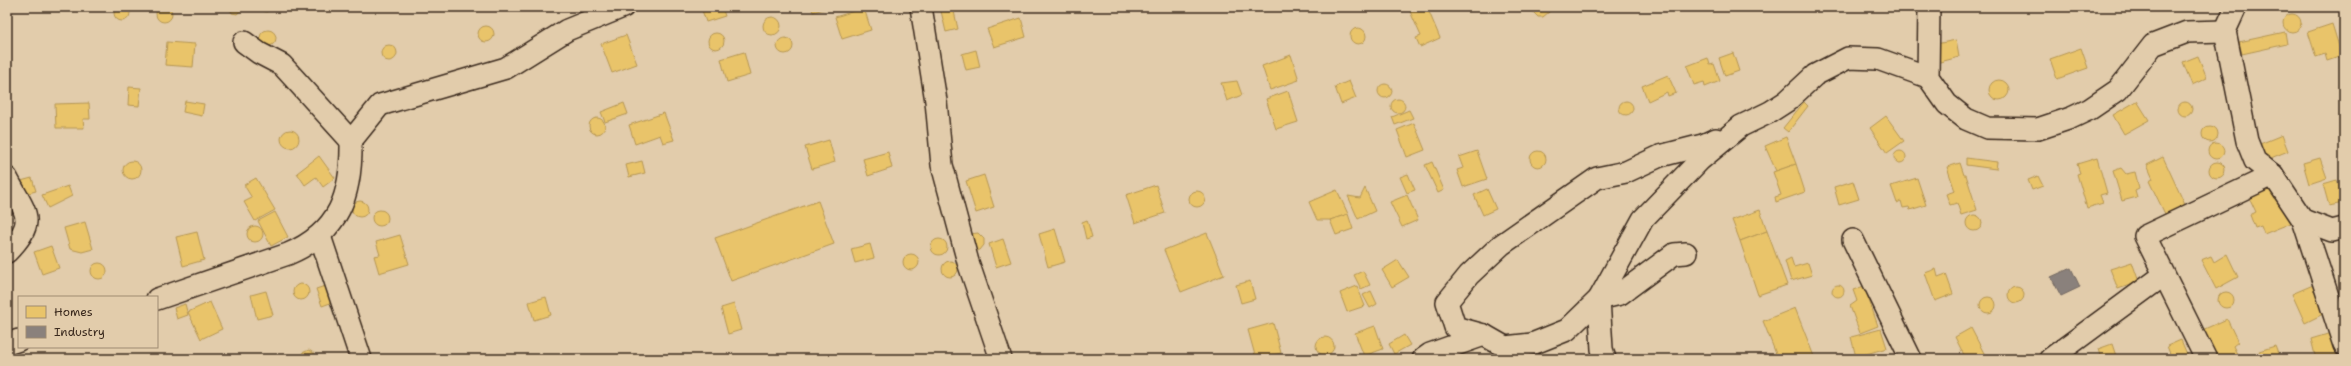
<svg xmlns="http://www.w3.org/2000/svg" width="2351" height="366" font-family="'Shantell Sans',sans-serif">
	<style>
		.homes { fill: #e9c46a; stroke: #b59653 }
		.industry { fill: #8a817c; stroke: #726760 }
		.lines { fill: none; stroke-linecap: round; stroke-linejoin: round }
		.street-casing { stroke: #3b2a1e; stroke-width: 24 }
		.street { stroke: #e2ccab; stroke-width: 21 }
	</style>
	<rect width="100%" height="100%" fill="#e2ccab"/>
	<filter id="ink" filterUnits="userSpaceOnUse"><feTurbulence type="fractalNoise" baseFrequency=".025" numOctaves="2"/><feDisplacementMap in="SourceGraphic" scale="8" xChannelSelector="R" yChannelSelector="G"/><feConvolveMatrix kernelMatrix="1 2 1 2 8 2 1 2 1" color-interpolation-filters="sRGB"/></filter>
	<g filter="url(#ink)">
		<!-- homes -->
		<g class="homes">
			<circle cx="122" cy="13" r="8"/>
			<circle cx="164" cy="14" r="8"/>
			<path d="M229,7H244V8L237,14L232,13Z"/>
			<path d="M259,7H274L266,12Z"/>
			<path d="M701,7H722L725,16L706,22Z"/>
			<path d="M811,7H823L824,9L813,12Z"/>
			<path d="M940,7H953L958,29L946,32Z"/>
			<path d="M1408,7H1427L1440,38L1420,47L1416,38L1421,36Z"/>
			<path d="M1533,7H1549V12L1543,17H1538L1534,13Z"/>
			<path d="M864,8L871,30L842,39L835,17Z"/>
			<circle cx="2292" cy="23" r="9"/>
			<circle cx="772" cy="26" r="9"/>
			<path d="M1021,18L1026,37L994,47L987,29Z"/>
			<path d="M2332,24L2342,56L2327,61L2325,54L2316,57L2308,32Z"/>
			<circle cx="486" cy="34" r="8"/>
			<circle cx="1358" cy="36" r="8"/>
			<circle cx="268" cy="38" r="8"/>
			<path d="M2285,32L2287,44L2242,54L2239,42Z"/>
			<circle cx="716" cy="41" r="8"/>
			<path d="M626,35L637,64L612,73L601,44Z"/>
			<circle cx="785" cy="46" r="8"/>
			<path d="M1956,40L1959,57L1940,62L1936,44Z"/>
			<path d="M167,42L195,44L193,67L165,65Z"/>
			<circle cx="389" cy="53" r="8"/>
			<path d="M2081,48L2088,68L2057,79L2050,59Z"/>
			<path d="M976,50L980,67L966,70L962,54Z"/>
			<path d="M744,52L750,75L727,82L721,59Z"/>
			<path d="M1733,53L1739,71L1725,76L1719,58Z"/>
			<path d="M1291,55L1299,80L1270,90L1262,66Z"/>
			<path d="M2198,56L2207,78L2192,85L2183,62Z"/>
			<path d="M1708,58L1710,65L1714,64L1720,81L1705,87L1704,82L1694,85L1687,66Z"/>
			<path d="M1668,75L1676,93L1668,96L1667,92L1648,101L1642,86Z"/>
			<circle cx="1999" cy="90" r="10"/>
			<path d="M1237,81L1242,95L1227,101L1221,83Z"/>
			<path d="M1349,81L1356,98L1341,104L1335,87Z"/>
			<circle cx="1385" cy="91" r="7"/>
			<path d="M129,87L141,88L139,106L128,105Z"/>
			<path d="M1288,91L1298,122L1276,129L1266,99Z"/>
			<circle cx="1398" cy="106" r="7"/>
			<circle cx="1626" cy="108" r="7"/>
			<path d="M185,101L204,104L202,116L183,112Z"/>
			<path d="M2137,101L2149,120L2124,134L2113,115Z"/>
			<path d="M1804,102L1808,106L1788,132L1783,128Z"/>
			<circle cx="2185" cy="109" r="7"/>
			<path d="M89,103L90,119H83L84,128H56L55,104Z"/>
			<path d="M624,103L628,114L605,122L601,112Z"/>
			<path d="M1409,110L1413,118L1395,125L1392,117Z"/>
			<path d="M664,113L674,140L663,143L660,135L635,144L629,125Z"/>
			<path d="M1886,116L1904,141L1887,153L1870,128Z"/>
			<circle cx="597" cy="126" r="8"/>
			<path d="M1414,123L1425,150L1407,157L1397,130Z"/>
			<circle cx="2210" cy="134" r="8"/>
			<circle cx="290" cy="139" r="9"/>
			<path d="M2282,135L2288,151L2261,162L2255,146Z"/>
			<path d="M1786,137L1796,164L1776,171L1765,146Z"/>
			<path d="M829,140L835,162L812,169L805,147Z"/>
			<circle cx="2216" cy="151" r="8"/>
			<path d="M1477,151L1487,179L1463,187L1457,170L1463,168L1459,157Z"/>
			<circle cx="1900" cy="157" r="6"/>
			<circle cx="1538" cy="159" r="8"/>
			<path d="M888,152L892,168L868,176L863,159Z"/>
			<path d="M319,156L335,178L323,187L316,177L305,185L297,173Z"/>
			<path d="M2163,157L2186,207L2166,216L2149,181L2153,179L2147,165Z"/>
			<path d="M1966,158L1997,162L1996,169L1966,165Z"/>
			<path d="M2097,158L2107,193L2100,195L2103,203L2087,208L2077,174L2080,173L2077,164Z"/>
			<path d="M2320,158L2327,178L2309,184L2303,163Z"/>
			<path d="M642,161L645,173L629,177L626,165Z"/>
			<circle cx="132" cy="170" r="9"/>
			<circle cx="2217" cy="170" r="8"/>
			<path d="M1432,162L1444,190L1438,193L1425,165Z"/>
			<path d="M1960,163L1964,175H1966L1977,210L1961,215L1957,203L1950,205L1946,194L1955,191L1947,167Z"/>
			<path d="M1796,164L1805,192L1776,202L1775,197L1781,195L1773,172Z"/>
			<path d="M2121,168L2126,174L2135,172L2139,188L2135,190L2137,197L2122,201L2113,171Z"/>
			<path d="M1408,174L1415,190L1407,193L1400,177Z"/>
			<path d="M984,175L994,207L976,213L966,181Z"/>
			<path d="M2038,176L2043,186L2032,190L2028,180Z"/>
			<path d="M32,178L36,191L21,195L17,182Z"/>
			<path d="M256,178L275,210L255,221L244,202L252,198L244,185Z"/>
			<path d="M1917,178L1926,205L1910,210L1909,207L1903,208L1901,201L1897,203L1891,186Z"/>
			<path d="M2337,180L2343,203L2329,206L2323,184Z"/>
			<path d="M1853,181L1859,199L1839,205L1834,187Z"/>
			<path d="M1156,185L1165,213L1135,223L1126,195Z"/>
			<path d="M68,186L72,196L48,208L42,195Z"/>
			<path d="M2277,187L2291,223L2264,234L2261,226L2255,228L2250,215L2256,212L2249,197Z"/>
			<path d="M1365,188L1375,211L1358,219L1348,196L1360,198Z"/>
			<path d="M1487,189L1496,209L1483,215L1474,195Z"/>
			<path d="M1337,190L1348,214L1330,220H1317L1309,202Z"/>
			<circle cx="1197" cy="199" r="8"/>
			<path d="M1407,195L1418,220L1402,227L1390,202Z"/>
			<path d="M818,201L834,244L731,281L715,238Z"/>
			<circle cx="360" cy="209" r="8"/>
			<path d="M7,202L13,209L7,215Z"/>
			<path d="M1760,210L1767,231L1740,241L1732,220Z"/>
			<circle cx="380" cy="218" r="8"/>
			<path d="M275,212L288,237L271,246L258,221Z"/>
			<path d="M1348,214L1353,229L1336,235L1330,220Z"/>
			<circle cx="1974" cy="223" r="8"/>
			<path d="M1087,220L1092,237L1086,239L1082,222Z"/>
			<path d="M85,222L93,249L82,252L70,249L64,228Z"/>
			<circle cx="255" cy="234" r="8"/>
			<path d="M1055,229L1065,262L1048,267L1039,234Z"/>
			<path d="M1767,231L1787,285L1758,295L1740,241Z"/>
			<path d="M197,232L204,260L183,266L176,237Z"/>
			<path d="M978,233L984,239V245L980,250L973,251L970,234Z"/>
			<path d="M1207,233L1224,275L1181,292L1164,250Z"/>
			<path d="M400,235L409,264L379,273L374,256L380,255L376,242Z"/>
			<path d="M1003,239L1011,262L996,267L989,244Z"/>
			<circle cx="939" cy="247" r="8"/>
			<path d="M870,244L874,258L855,263L851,249Z"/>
			<path d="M51,246L59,268L42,274L34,252Z"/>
			<path d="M2227,254L2238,277L2216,289L2201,260L2211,256L2214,262Z"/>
			<circle cx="911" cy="262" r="8"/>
			<path d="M1791,258L1794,267L1808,263L1812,275L1791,281L1785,261Z"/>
			<path d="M1398,260L1409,277L1392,287L1382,270Z"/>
			<circle cx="950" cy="269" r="8"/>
			<path d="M2132,262L2139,282L2118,289L2110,269Z"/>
			<circle cx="99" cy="271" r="8"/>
			<path d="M1936,269L1938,277L1946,274L1953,294L1935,301L1925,273Z"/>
			<path d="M2344,270V283L2341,277Z"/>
			<path d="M1363,271L1370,285L1361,289L1354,275Z"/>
			<path d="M1250,281L1255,299L1241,303L1236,285Z"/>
			<path d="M331,284L336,301L322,306L316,289Z"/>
			<circle cx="301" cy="292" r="8"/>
			<circle cx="1838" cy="291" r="6"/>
			<path d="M2313,285L2325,313L2305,323L2292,294Z"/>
			<path d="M1357,286L1365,306L1347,312L1340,293Z"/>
			<path d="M1864,286L1878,326L1860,333L1850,306L1857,301L1853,290Z"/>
			<circle cx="2016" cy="295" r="8"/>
			<path d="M266,291L273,315L257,319L251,295Z"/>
			<path d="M1371,291L1377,304L1370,308L1363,295Z"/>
			<circle cx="2226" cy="300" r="8"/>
			<path d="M546,297L551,315L534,320L529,302Z"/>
			<circle cx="1988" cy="305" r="8"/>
			<path d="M210,302L222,329L201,339L188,312Z"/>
			<path d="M185,304L188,315L177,319L174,308Z"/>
			<path d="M734,304L741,330L728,334L721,308Z"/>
			<path d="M1795,308L1815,359H1778L1763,321Z"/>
			<path d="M2227,319L2238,342L2233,346L2239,358L2207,359L2200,331Z"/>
			<path d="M1273,323L1281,353L1256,359L1248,330Z"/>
			<path d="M1375,326L1383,349L1364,356L1355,333Z"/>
			<path d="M1971,328L1987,359H1966L1955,337Z"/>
			<path d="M1881,329L1887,348L1856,357L1851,337Z"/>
			<path d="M2331,333L2338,359H2316L2311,339Z"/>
			<path d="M1404,335L1410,345L1394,354L1389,344Z"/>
			<circle cx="1325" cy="346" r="9"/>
			<path d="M2181,340L2189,359H2172L2167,346Z"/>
			<path d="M2112,344L2117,359H2101L2098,349Z"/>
			<path d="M2275,346L2280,359H2262L2259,351Z"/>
			<path d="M309,350L315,354L316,359H301L302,353Z"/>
		</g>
		<!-- industry -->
		<path class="industry" d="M2071,268L2080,287L2061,296L2051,277Z"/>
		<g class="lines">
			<!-- street casing -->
			<g class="street-casing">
				<g id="street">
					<path d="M921,7L936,101L942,165L968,262L1001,359"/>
					<path d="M1929,7L1928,77L1947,104L1966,119L1987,128L2038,129L2071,118L2090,109L2118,90L2153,45L2187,32L2225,31"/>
					<path d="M2236,7L2225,31L2247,141L2255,161L2273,175L2303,220L2332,231L2344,228"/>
					<path d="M244,42L259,53L282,65L351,141"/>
					<path d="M7,178C25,213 39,220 7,252"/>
					<path d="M2303,220L2344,345"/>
					<path d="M320,236L361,359"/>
					<path d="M1853,240L1911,359"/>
					<path d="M157,299L288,254C340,232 352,194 351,141L380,105L506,68L567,30L623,7"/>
					<path d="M1484,335L1455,327L1447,302L1469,275L1501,245L1597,178L1626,172L1660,156L1703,145L1716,139"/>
					<path d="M7,344L19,340"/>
					<path d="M1423,359L1430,354L1484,335L1505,347L1532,344L1567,330L1599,299L1643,219L1700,160L1741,126L1770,112L1787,101L1815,75L1848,58L1878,59L1928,77"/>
					<path d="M1605,359L1602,349L1599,299L1620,294L1674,254L1686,253"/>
					<path d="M2050,359L2164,275"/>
					<path d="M2206,359L2145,236L2273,175"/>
				</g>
			</g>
			<!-- street -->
			<use href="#street" class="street"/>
		</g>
	</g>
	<!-- margin -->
	<rect width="2351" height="366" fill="none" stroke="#e2ccab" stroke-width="24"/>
	<rect x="12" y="12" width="2327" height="342" fill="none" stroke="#3b2a1e" stroke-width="1.5" filter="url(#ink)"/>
	<!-- legend -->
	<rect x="18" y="296" width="140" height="52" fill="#e2ccab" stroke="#9f8b73"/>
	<rect x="26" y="306" width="20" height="12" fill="#e9c46a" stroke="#9f8b73"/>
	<text x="54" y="316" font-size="12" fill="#3b2a1e">Homes</text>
	<rect x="26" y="326" width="20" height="12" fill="#8a817c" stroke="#9f8b73"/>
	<text x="54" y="336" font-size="12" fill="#3b2a1e">Industry</text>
</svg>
